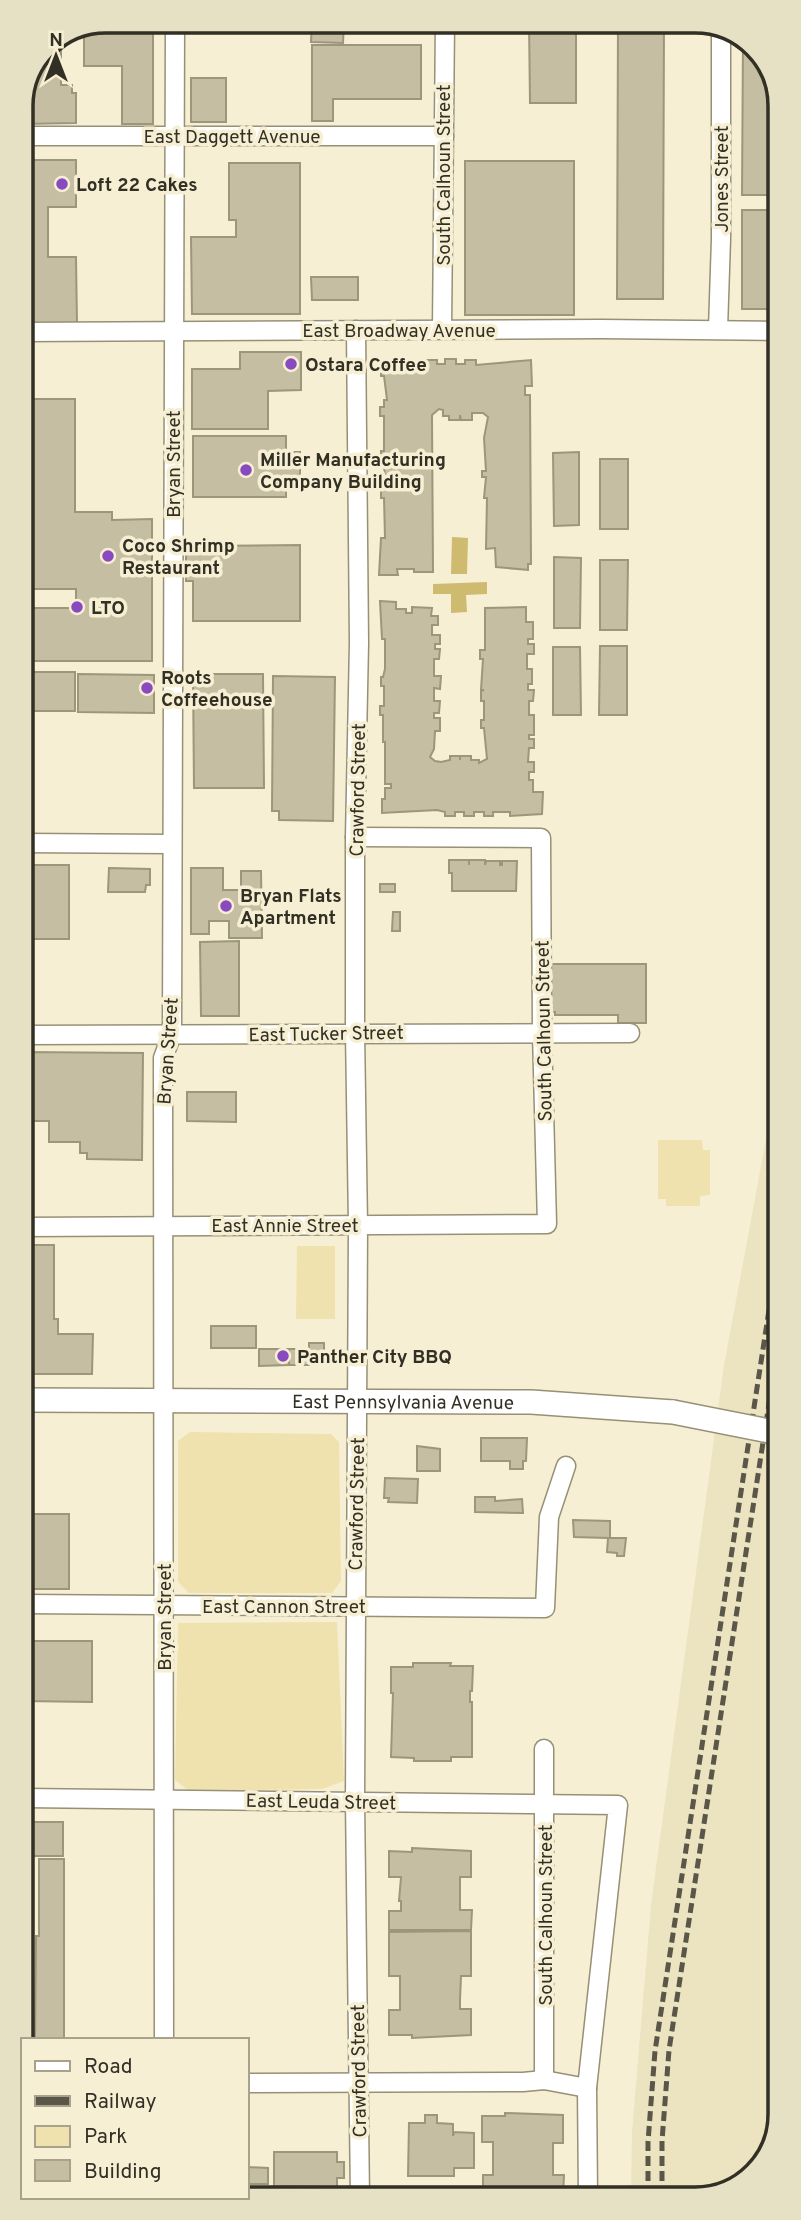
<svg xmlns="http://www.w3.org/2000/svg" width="801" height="2220" font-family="Overpass,sans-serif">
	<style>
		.built { fill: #ece3c0 }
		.green { fill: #efe2ae }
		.water { fill: #cebb6f }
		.building { fill: #c5bea3; stroke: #9c967b; stroke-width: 2 }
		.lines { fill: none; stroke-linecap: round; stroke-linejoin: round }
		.minor-casing { stroke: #969076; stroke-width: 21 }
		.tertiary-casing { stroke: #969076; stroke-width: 26 }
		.minor { stroke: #fff; stroke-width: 18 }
		.tertiary { stroke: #fff; stroke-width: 23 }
		.rail { stroke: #5a5649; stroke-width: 5; stroke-dasharray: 10 5; stroke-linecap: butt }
		.tertiary-bridge-casing { stroke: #969076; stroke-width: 26; stroke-linecap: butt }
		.tertiary-bridge { stroke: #fff; stroke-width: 23 }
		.poi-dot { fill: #894abf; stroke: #f6efd3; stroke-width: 2.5 }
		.labels { text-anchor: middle; stroke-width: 7; stroke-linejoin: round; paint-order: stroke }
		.street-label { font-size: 19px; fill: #322f25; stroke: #f6efd3 }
		.poi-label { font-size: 19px; font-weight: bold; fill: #322f25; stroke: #f6efd3; text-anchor: start }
		.rim { fill: none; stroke: #322f25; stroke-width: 3.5 }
	</style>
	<rect width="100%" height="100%" fill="#f6efd3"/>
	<!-- built -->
	<path class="built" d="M778,1075L780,2114L762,2166L717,2196H631L632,2132L651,1905L724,1365Z"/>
	<!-- green -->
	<g class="green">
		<path d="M658,1140H702L703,1150H710V1195L700,1196V1206H666V1199H658Z"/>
		<path d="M297,1246H335V1319H296Z"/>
		<path d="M190,1432L331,1434L339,1442L341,1581L332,1593H189L178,1582V1441Z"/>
		<path d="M337,1622L344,1781L322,1789L189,1791L175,1780L178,1623Z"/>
	</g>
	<!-- water -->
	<g class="water">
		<path d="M452,537L468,538L467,574H451Z"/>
		<path d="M487,582V594L466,595L467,612L451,613V594H433V584Z"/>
	</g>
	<!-- building -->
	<g class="building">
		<path d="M107,21H153V124H122V66H84V30Z"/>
		<path d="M312,21H344L343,43L311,42Z"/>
		<path d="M529,21H576V103H530Z"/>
		<path d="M618,21H664L663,299H617Z"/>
		<path d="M743,37L747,39L777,84V195H742Z"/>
		<path d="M61,40V85H72V93H76V123L21,124V101L46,46Z"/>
		<path d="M312,45H421V99H333V121H312Z"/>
		<rect x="191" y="78" width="35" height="44"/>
		<path d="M21,160H76V207H48V257H76L77,324H21Z"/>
		<rect x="465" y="161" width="109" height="154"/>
		<path d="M229,163H300V314H192L191,237H236V220H229Z"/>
		<rect x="742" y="210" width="35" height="99"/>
		<path d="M311,277H358V300H312Z"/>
		<path d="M240,352H301V390L268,391V429H192V369H240Z"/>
		<path d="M445,359H456V364H465V360H476V365L531,360L532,386H525V395H530L531,564H528V570L496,567L495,548L486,549L487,498H484L486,477H482V471H486L484,438L488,417L483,413H472V420H461L460,415V420H449V416H443V410L439,409L432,415L433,572H414V569H397L398,575H379L381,538H385L384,498H381V489H385L384,459H381V451H384V416H380V407H384V400H387L384,376H381V360L426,363V360H437V364H445Z"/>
		<path d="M23,399H75V512H112V520L152,519V661H22V608H76V589H22Z"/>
		<path d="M193,436H286V452H300V488H286V497H193Z"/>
		<path d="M579,452V525L554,526L553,453Z"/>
		<rect x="600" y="459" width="28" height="70"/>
		<path d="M300,545V621H193V581H186V553H193V546Z"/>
		<path d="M554,557L581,558L580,628H554Z"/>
		<path d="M600,560H628L627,630H600Z"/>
		<path d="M380,601L396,602V609H406V613H412V607L432,608L431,616H438V625H432V635H440V644H435V649H440L439,659H434V676H441L440,689L434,688V701H440L439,713H434V718H440V731H435L434,749L430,757L435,761L441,762L450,760V756H460V760V756H471V760H479V763L487,759L484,728H481V720H484V701H481V691L484,690H481L483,659H480V650H485V608L526,607V622H533V639H528V644H534V654H527V669H532V684H528V690H534L533,701H529V715H534V735H529V739H534V748H529L528,762H534V772H529V780H533V792H543L542,814L510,816V812H493V816H484V812H474V816H464V812H455V816H445V812L437,810L382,813V799H385V788H391V784H385V742H383V715H380V706H384V686H381V677H383L385,669V639H382Z"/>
		<path d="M600,646H627V715H599Z"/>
		<path d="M553,647H580L581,715H553Z"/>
		<rect x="22" y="672" width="53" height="39"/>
		<path d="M78,674L154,675V713L78,712Z"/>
		<path d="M193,674H263L264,788H194Z"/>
		<path d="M273,676L335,677L333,821L279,820V811H272Z"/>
		<path d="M449,860H469V865V860H485V865L486,861H500V865H502V861H517L516,891H452V873H449Z"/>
		<rect x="22" y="865" width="47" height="74"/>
		<path d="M109,868L150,869V885H146L145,892H108Z"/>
		<path d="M191,868H223V890H241V871H261L262,938H229V921H209V934H191Z"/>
		<rect x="380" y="884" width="15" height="8"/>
		<path d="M393,912H400V931H392Z"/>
		<path d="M239,941V1016H201L200,942Z"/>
		<path d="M550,964H646V1023H618V1015H555V1012H550Z"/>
		<path d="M23,1052L143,1053L142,1160L87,1159V1153H80V1142H49V1121H23Z"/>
		<path d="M187,1092H236V1122L187,1121Z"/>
		<path d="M23,1245H54V1319H58V1334H93L92,1374H23Z"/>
		<rect x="211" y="1326" width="45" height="22"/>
		<rect x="309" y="1343" width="15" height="22"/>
		<path d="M259,1349H289V1365L259,1366Z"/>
		<rect x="289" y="1349" width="20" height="16"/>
		<path d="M481,1438H527L526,1461H523V1469H510V1461H481Z"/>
		<path d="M417,1446L440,1449V1471H417Z"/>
		<path d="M385,1478L418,1479L417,1503L388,1502L389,1498H384Z"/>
		<path d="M475,1497H495V1501L522,1499L523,1513L475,1512Z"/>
		<rect x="23" y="1514" width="46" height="75"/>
		<path d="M573,1520L610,1521V1538H626L624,1556H617V1553L607,1552L608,1538L574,1537Z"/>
		<path d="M23,1641H92V1702L23,1701Z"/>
		<path d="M413,1663H451L450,1666H473L472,1691H470V1702H472V1757H451V1761H414V1758L391,1757L393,1693H391V1667H413Z"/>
		<rect x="24" y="1822" width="39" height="34"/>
		<path d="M412,1848L471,1851V1877H460V1910H472L471,1930H389V1911H401V1901H399L401,1877H389V1851L412,1852Z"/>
		<path d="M39,1859H64V2040H35L36,1936H39Z"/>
		<path d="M471,1931V1976H461L460,2000V2009H471V2035L412,2038V2035H389V2010H400V1976H389V1932Z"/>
		<path d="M505,2113L563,2115V2143H553V2175H564L563,2195H483V2175H493V2142H482V2116H505Z"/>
		<path d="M425,2115H437V2123L453,2124V2136L454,2132L474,2133V2168H454V2176H408L409,2123H425Z"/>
		<path d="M274,2152H337V2162H344V2178H337V2187L274,2186Z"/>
		<path d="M247,2167L268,2168V2184H247Z"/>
		<path d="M482,2195L563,2196V2197H482Z"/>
	</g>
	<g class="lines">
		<!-- minor casing -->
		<g class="minor-casing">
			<g id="minor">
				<path d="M21,136H444"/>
				<path d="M442,329L445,21"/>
				<path d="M718,329L721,239V29"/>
				<path d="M356,330L359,643L355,837V1032L358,1225L355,1801L360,2198"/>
				<path d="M21,332L601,329L777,331"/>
				<path d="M22,843L172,844"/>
				<path d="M22,1035L630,1033"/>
				<path d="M23,1227L547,1224L542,1033L541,838L355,837"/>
				<path d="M23,1604L545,1608L549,1517L566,1466"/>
				<path d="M24,1798L618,1805L587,2088L588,2197"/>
				<path d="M164,2040L163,1058L172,1034L175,21"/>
				<path d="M544,2080V1749"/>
				<path d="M247,2083L523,2082L544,2080L587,2088"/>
				<path d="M166,2197V2198"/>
			</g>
		</g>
		<!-- tertiary casing -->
		<g class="tertiary-casing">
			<g id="tertiary">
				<path id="s1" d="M23,1400L531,1402L673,1412"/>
			</g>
		</g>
		<!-- minor -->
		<use href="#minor" class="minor"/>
		<!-- tertiary -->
		<use href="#tertiary" class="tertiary"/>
		<!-- rail -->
		<g class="rail">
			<path d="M648,2196V2142L655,2051L779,1245"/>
			<path d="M662,2196V2141L669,2050L779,1339"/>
		</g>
		<!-- tertiary-bridge casing -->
		<g class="tertiary-bridge-casing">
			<path id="tertiary-bridge" d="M673,1412L779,1433"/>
		</g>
		<!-- tertiary-bridge -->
		<use href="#tertiary-bridge" class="tertiary-bridge"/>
	</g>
	<!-- markers -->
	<g class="poi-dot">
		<circle cx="62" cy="184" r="7"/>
		<circle cx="291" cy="364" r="7"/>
		<circle cx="246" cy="470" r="7"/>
		<circle cx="108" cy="556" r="7"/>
		<circle cx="77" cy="607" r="7"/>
		<circle cx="147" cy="688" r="7"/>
		<circle cx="226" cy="906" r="7"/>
		<circle cx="283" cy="1356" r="7"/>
	</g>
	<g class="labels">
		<!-- street labels -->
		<g class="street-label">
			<text x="232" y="143">East Daggett Avenue</text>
			<text transform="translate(443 175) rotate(-90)" y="7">South Calhoun Street</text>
			<text transform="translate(721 179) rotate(-90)" y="7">Jones Street</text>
			<text x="399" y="337">East Broadway Avenue</text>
			<text transform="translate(173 464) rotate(-90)" y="7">Bryan Street</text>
			<text transform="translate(357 790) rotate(-89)" y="7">Crawford Street</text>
			<text transform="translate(543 1031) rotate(-91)" y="7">South Calhoun Street</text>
			<text transform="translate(326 1033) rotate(-1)" y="7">East Tucker Street</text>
			<text transform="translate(167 1051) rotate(-86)" y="7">Bryan Street</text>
			<text x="285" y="1232">East Annie Street</text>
			<text dy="7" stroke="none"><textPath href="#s1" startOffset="380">East Pennsylvania Avenue</textPath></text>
			<text transform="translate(356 1504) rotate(-89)" y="7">Crawford Street</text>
			<text x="284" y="1613">East Cannon Street</text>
			<text transform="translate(164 1617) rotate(-90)" y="7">Bryan Street</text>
			<text transform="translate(321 1801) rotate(1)" y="7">East Leuda Street</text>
			<text transform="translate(545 1915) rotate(-90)" y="7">South Calhoun Street</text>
			<text transform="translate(358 2071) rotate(-91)" y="7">Crawford Street</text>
		</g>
		<!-- poi labels -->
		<g class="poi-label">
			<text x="76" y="191">Loft 22 Cakes</text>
			<text x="305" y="371">Ostara Coffee</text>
			<text x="260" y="466">Miller Manufacturing<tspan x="260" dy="22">Company Building</tspan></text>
			<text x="122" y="552">Coco Shrimp<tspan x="122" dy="22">Restaurant</tspan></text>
			<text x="91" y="614">LTO</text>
			<text x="161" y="684">Roots<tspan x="161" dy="22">Coffeehouse</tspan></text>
			<text x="240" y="902">Bryan Flats<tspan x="240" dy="22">Apartment</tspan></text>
			<text x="297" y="1363">Panther City BBQ</text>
		</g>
	</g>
	<!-- crop -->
	<path d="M0 0H801V2220H0ZM106 33H695A73 73 0 0 1 768 106V2114A73 73 0 0 1 695 2187H106A73 73 0 0 1 33 2114V106A73 73 0 0 1 106 33Z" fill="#e6e0c5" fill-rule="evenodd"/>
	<path class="rim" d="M106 33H695A73 73 0 0 1 768 106V2114A73 73 0 0 1 695 2187H106A73 73 0 0 1 33 2114V106A73 73 0 0 1 106 33Z"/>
	<!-- legend -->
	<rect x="21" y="2038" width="228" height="161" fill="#f6efd3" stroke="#a8a28d" stroke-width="2"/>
	<rect x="35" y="2061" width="35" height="10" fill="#ffffff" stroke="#a8a28d" stroke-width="2"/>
	<text x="84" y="2073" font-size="21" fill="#322f25">Road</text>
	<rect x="35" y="2096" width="35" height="10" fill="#5a5649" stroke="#a8a28d" stroke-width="2"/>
	<text x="84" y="2108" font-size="21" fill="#322f25">Railway</text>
	<rect x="35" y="2126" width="35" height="21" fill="#efe2ae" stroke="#a8a28d" stroke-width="2"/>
	<text x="84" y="2143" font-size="21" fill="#322f25">Park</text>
	<rect x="35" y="2160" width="35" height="21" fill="#c5bea3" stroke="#a8a28d" stroke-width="2"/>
	<text x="84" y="2178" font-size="21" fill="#322f25">Building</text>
	<!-- north arrow -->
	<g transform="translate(56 56)" stroke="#f6efd3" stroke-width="5" paint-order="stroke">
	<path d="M0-5L12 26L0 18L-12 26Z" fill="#322f25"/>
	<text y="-10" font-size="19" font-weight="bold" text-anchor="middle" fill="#322f25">N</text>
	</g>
</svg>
